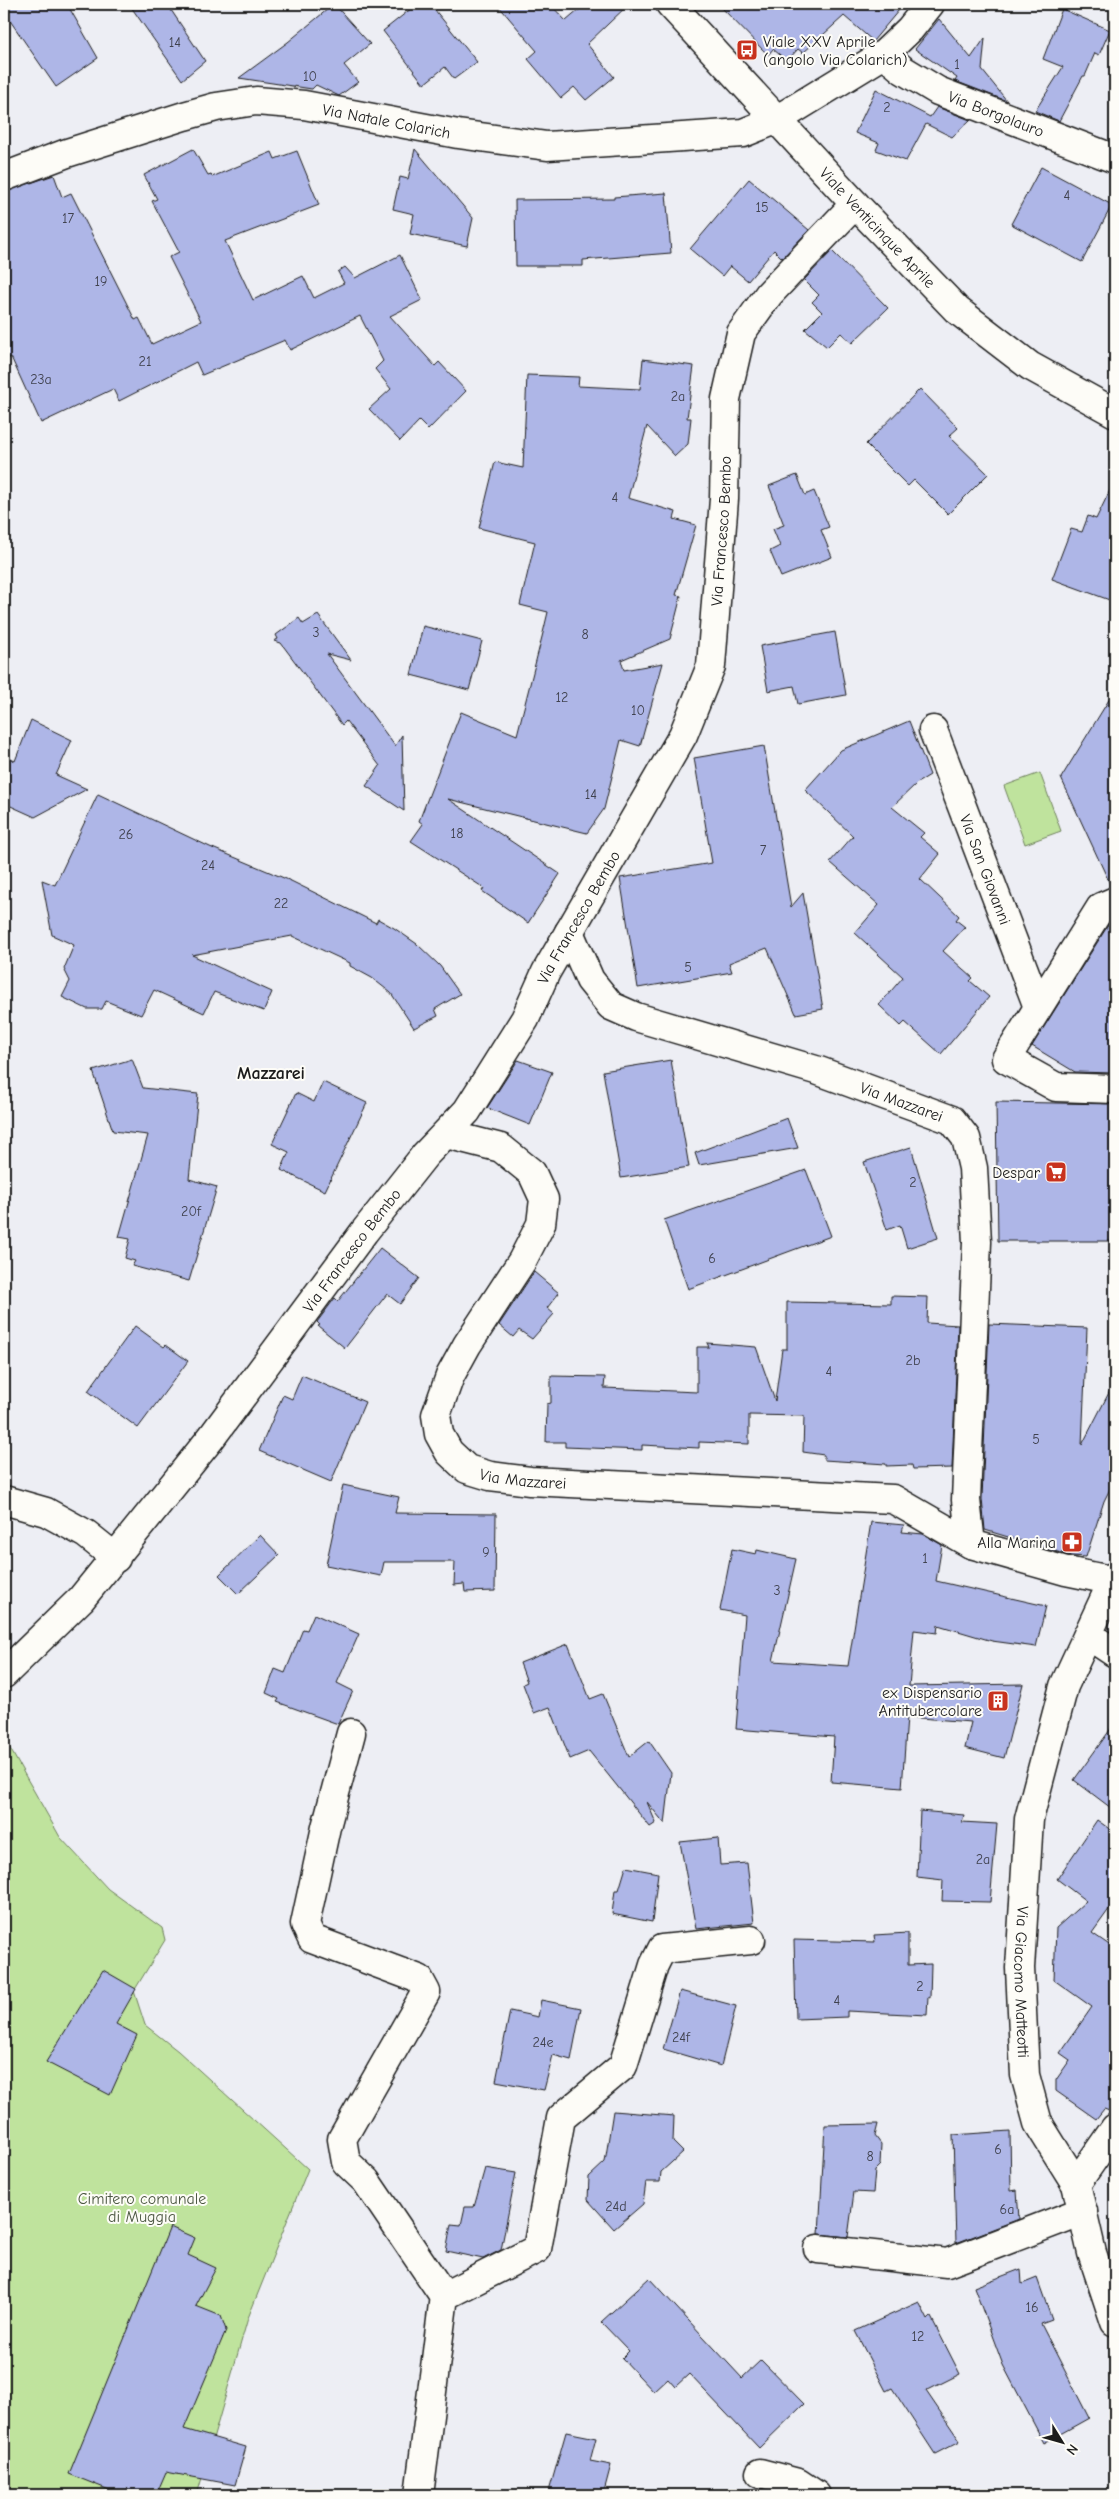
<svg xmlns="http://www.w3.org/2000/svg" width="1119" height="2499" font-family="'Comic Neue',sans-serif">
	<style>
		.green { fill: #bfe39d; stroke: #6e805c }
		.building { fill: #aeb6e7; stroke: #1c1c1c }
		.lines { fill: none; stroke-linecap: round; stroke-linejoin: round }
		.minor-casing { stroke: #1c1c1c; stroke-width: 31 }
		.minor { stroke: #fdfcf7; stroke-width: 28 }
		.labels { text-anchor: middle; stroke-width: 4; stroke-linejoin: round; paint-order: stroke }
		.number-label { font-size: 14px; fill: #40424f }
		.poi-label { font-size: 16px; fill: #1c1c1c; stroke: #fdfcf7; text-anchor: end }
		.street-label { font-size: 16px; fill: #1c1c1c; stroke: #fdfcf7 }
		.park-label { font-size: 16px; fill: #4d5843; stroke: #fdfcf7 }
		.neighbourhood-label { font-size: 18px; font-weight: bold; fill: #1c1c1c; stroke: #fdfcf7 }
	</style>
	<rect width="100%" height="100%" fill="#edeef4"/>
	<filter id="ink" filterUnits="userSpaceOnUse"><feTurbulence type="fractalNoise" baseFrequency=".02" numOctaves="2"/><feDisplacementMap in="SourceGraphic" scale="10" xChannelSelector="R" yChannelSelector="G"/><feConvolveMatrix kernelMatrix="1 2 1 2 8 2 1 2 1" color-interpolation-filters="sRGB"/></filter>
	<g filter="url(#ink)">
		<!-- green -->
		<g class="green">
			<path d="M1040,773L1061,831L1025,844L1004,786Z"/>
			<path d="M4,1738L60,1837L108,1889L162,1928L165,1940L134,1991L145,2025L178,2051L308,2169L248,2318L197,2495H4Z"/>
		</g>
		<!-- building -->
		<g class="building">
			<path d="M4,4H67L98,58L56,87L4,12Z"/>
			<path d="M129,4H167L205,61L182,80Z"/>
			<path d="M334,4L370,44L344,65L358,82L339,96L316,85L312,89L239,78L288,42Z"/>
			<path d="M417,4H430L477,62L454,79L445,67L424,84L383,31Z"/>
			<path d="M497,4H550L566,21L586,4H629L587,44L614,77L586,100L574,87L561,98L528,59L537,51Z"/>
			<path d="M718,4H904L873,41L844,16L803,53L798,49L787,61L773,49L768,55Z"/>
			<path d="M1062,9L1110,30L1099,55L1095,53L1085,76H1083L1059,121L1035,111L1063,67L1043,59Z"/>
			<path d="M939,19L971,58L985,38L982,70L1007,101L955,81L957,78L915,49Z"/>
			<path d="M876,89L930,117L937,107L970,120L952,137L926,124L906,161L876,150L879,143L855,133Z"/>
			<path d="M193,149L208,175L211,174L212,177L272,152L275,159L297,151L319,205L225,241L253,300L303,276L314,298L344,283L338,272L345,267L355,278L400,255L422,300L390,316L435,366L439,362L466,391L428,430L419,421L400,441L369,409L391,389L375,369L383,361L360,316L290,350L285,340L202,375L196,362L119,401L113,389L41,423L11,357L4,361V192L54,175L62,197L71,193L135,320L139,318L152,344L201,321L169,257L179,252L152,201L157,199L144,175Z"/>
			<path d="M415,149L473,218L467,246L410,234L414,214L393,209L400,177L408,179Z"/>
			<path d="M1041,167L1112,205L1082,262L1011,224Z"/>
			<path d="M749,179L809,230L782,258L774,250L748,281L730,266L722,276L690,249Z"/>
			<path d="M666,193L671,253L583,260V266H516L515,200L614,199V197Z"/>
			<path d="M832,251L888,308L852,343L841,333L827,347L805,329L822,312L812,302L819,295L804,280Z"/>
			<path d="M643,359L694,366L687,418H691L688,444L675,456L647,426L628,498L676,512L674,519L696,525L676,595L681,596L670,639L621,660L624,670L663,663L640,746L621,740L604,809L587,833L448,799L560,874L528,923L482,891L484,888L411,841L423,824L419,821L461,712L517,735L543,633L548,612L520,605L535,542L479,528L495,462L523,468L527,375L579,377L578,386L640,389Z"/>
			<path d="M920,389L958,428L949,436L988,474L948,514L914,480L908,486L866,444Z"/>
			<path d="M797,475L805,495L814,491L829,527L821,530L832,557L781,577L770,551L780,546L773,529L784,525L769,486Z"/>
			<path d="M1115,480V602L1052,579L1071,529L1082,532L1088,516L1096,519Z"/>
			<path d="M318,615L351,660L327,654L395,746L402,735L404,811L366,786L380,766L346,721L342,725L281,643L274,641L278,639L276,635L299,618L303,624Z"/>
			<path d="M423,626L482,641L469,690L411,675Z"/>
			<path d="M835,632L846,695L798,704L794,686L768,691L760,646Z"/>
			<path d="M1115,690V886H1111L1061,778Z"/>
			<path d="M31,720L72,740L56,775L87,789L35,817L4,803V756L15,761Z"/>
			<path d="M909,721L930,775L917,783L892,807L924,833L920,837L940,854L920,879L959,916L956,920L965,927L943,951L973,978L970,981L989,997L941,1054L905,1022L901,1026L879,1005L903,977L855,933L879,905L830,862L853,836L805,790L841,750Z"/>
			<path d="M764,746L791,907L803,893L823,1009L796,1014L767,948L729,963L732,972L638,988L620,878L712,863L694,758Z"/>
			<path d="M98,794L210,847L291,881L376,923L378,919L394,928L417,944L440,966L460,994L435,1009L438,1016L414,1028L391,993L372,978L350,966V963L292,936L192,955L272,992L264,1011L214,992L204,1013L154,990L141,1015L106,1001L102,1009H87L62,997L70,981L64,969L74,945L52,935L42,880L55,885Z"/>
			<path d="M1115,918V1073L1075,1072L1032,1046L1112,919Z"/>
			<path d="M132,1059L143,1088L198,1094L189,1179L217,1187L189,1281L132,1266L135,1261L125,1258L130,1239L119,1237L148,1135L113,1131L93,1071Z"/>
			<path d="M518,1060L552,1072L530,1125L487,1108Z"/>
			<path d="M671,1060L689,1167L621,1178L603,1071Z"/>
			<path d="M323,1082L367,1103L325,1191L281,1170L289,1152L272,1144L296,1093L314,1102Z"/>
			<path d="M996,1102L1115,1104V1241H998Z"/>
			<path d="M787,1118L798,1148L699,1165L695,1153Z"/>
			<path d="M911,1147L938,1238L907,1248L900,1225L887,1230L864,1162Z"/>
			<path d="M806,1170L831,1236L688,1289L664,1220Z"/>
			<path d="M380,1248L419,1278L400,1304L387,1294L345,1348L318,1326L320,1325L317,1322L335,1298L338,1301Z"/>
			<path d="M534,1272L559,1293L547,1308L554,1314L532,1339L519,1330L513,1337L499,1325Z"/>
			<path d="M891,1296L928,1297L927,1323L958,1325L952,1468L913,1469L912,1465L886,1466V1464L824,1460V1455L803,1452L804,1416L749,1415V1444L699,1442V1448L642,1445V1450L565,1447V1442H546L547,1404L551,1403V1376L605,1377L604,1388L697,1392V1347H709L707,1343L756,1347L775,1401L782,1349H787V1302L891,1304Z"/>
			<path d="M989,1324L1087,1328L1082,1445L1115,1381V1479L1104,1501L1086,1557L1071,1556L985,1530L982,1499Z"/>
			<path d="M135,1326L164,1347L166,1345L188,1361L138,1428L88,1391Z"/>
			<path d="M302,1375L365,1402L331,1482L259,1451L283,1395L292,1399Z"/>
			<path d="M343,1485L399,1497L395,1513L496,1514L495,1591L465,1592L464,1584L454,1585L455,1562H384L381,1576L326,1565Z"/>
			<path d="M871,1522L904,1525L902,1532L923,1534L942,1545L936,1581L1046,1606L1036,1647L992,1641L938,1625L937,1633L914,1630L909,1686L1023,1684L1004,1758L965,1748L971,1722L907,1717L902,1788L831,1782L834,1737L736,1729L745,1615L720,1610L732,1549L756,1554L757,1550L796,1559L773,1661L848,1666Z"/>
			<path d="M260,1535L279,1555L238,1594L219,1575Z"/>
			<path d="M314,1614L359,1634L337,1683L353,1691L338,1724L277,1702L279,1699L266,1693L275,1669L285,1673L303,1629L307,1630Z"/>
			<path d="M568,1644L590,1699L603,1694L629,1757L649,1741L671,1773L665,1824L647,1802L656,1823L650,1827L589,1751L570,1759L550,1707L534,1713L523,1684L527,1682L520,1663Z"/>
			<path d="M1115,1723V1811L1074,1780Z"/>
			<path d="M920,1811L964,1815L962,1822L997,1824L990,1902L942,1901L943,1880L917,1877Z"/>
			<path d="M1097,1820L1115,1833V1901L1092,1933L1115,1949V2113L1104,2109L1096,2119L1056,2091V2080L1070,2060L1060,2053L1092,2007L1054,1980L1056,1928L1086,1901L1057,1879Z"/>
			<path d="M718,1838L720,1865L747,1863L754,1923L696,1929L680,1842Z"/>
			<path d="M626,1867L658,1873L652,1922L612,1914L615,1890H619Z"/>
			<path d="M908,1933V1965L931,1964L930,1998L928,1997L927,2015L847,2011V2017L796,2019L794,1940L875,1942L874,1935Z"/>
			<path d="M103,1970L136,1989L116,2024L137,2035L110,2095L46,2062Z"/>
			<path d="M680,1991L736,2006L721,2066L663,2049Z"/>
			<path d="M541,2000L581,2008L571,2060L553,2055L544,2090L496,2081L510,2011L538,2017Z"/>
			<path d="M613,2111L674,2116L673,2142L683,2152L661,2172L660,2182H646L643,2204L614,2229L588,2200L589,2177L605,2162Z"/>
			<path d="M878,2124L875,2136L881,2144L880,2165L875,2170L873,2193L854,2192L848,2237L819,2234L825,2125Z"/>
			<path d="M1010,2131L1011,2191L1017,2190L1019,2219L956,2243L953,2135Z"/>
			<path d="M485,2168L516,2173L501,2250L483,2259L446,2251L451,2224L461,2225L465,2207H474Z"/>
			<path d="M170,2227L195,2238L188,2255L216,2268L196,2306L221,2316L226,2330L184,2429L246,2447L235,2485L166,2472L156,2495H122L69,2474Z"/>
			<path d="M1021,2269L1022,2284L1037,2278L1052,2320L1041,2324L1089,2418L1044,2443L1003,2365L974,2287Z"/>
			<path d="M649,2278L742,2378L761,2360L804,2404L759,2448L689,2374L675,2387L668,2379L654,2392L622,2358L629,2351L601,2322Z"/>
			<path d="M919,2302L928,2320L931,2317L960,2374L926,2391L960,2441L935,2454L892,2388L886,2391L855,2331Z"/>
			<path d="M566,2432L596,2438L590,2461L611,2465L603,2495H548Z"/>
		</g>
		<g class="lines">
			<!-- minor casing -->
			<g class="minor-casing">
				<g id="minor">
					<path id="s1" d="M670,4L855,204L957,310L1030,366L1115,413"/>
					<path id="s2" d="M884,54L903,70L938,91L1115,159"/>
					<path id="s3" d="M4,177L67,153L184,116L216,107L256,101L304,105L458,134L547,146L743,133L778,119L884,54L910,29L930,4"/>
					<path id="s4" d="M933,730L1038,1007"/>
					<path d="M1115,901L1101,907L1006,1059L1056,1087L1115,1089"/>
					<path id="s5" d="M569,932L590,980L611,1006L636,1017L819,1071L952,1120L966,1138L973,1168L977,1242L966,1500L971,1544L1066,1571L1115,1581"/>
					<path id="s6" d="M446,1134L501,1148L532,1173L544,1199L541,1224L522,1261L467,1345L450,1376L436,1415L439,1434L449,1452L467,1469L490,1476L530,1481L893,1499L971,1544"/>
					<path d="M4,1500L46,1512L86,1534L116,1558"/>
					<path id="s7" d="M1115,1576L1064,1686L1029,1819L1020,1968L1025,2075L1038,2123L1076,2184L1092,2253L1115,2322"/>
					<path d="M1088,1635L1115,1653"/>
					<path id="s8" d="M4,1674L81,1599L211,1438L364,1232L425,1155L467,1111L525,1019L546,972L683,735L711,666L724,499L726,399L741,333L769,294L855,204"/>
					<path d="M351,1733L326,1827L305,1924L312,1939L419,1979L426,1992L342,2139L346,2162L366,2181L444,2296"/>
					<path d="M1076,2184L1115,2128"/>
					<path d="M818,2249L947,2263L1083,2211"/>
					<path d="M760,2473L798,2483L816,2495"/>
					<path d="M419,2495L444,2296L537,2249L561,2118L623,2066L654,1965L662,1949L751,1940"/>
				</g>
			</g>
			<!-- minor -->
			<use href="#minor" class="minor"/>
		</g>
	</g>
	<!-- icons -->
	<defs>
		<g id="bus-square" transform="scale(1.125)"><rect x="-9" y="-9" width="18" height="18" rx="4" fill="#c8321e" stroke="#fdfcf7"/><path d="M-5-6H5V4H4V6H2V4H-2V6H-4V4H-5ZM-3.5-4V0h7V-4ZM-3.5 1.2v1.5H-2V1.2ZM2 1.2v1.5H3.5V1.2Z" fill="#fff"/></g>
		<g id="supermarket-square" transform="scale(1.125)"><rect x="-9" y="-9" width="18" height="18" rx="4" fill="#c8321e" stroke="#fdfcf7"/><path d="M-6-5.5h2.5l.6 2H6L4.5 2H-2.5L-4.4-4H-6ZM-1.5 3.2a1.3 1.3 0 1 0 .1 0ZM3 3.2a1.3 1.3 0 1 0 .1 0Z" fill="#fff"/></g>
		<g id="pharmacy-square" transform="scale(1.125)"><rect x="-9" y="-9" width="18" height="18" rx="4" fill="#c8321e" stroke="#fdfcf7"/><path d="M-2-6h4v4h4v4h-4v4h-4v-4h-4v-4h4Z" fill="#fff"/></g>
		<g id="building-square" transform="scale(1.125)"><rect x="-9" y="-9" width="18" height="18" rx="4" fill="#c8321e" stroke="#fdfcf7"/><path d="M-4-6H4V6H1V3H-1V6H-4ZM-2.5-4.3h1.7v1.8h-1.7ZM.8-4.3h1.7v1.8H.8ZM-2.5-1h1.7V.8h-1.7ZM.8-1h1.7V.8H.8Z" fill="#fff"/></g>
	</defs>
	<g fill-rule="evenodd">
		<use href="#bus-square" x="747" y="50"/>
		<use href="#supermarket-square" x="1056" y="1172"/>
		<use href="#pharmacy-square" x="1072" y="1542"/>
		<use href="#building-square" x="998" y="1701"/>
	</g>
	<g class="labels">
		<!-- number labels -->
		<g class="number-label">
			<text x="175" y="47">14</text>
			<text x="957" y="69">1</text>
			<text x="310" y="81">10</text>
			<text x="887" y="112">2</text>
			<text x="1067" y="200">4</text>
			<text x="762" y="212">15</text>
			<text x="68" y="223">17</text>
			<text x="101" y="286">19</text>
			<text x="145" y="366">21</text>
			<text x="41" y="384">23a</text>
			<text x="678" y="401">2a</text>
			<text x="615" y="502">4</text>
			<text x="316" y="637">3</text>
			<text x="585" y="639">8</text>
			<text x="562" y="702">12</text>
			<text x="638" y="715">10</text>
			<text x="591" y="799">14</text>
			<text x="457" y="838">18</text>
			<text x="126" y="839">26</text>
			<text x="763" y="855">7</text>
			<text x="208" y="870">24</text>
			<text x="281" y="908">22</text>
			<text x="688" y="972">5</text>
			<text x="913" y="1187">2</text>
			<text x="191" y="1216">20f</text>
			<text x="712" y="1263">6</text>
			<text x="913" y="1365">2b</text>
			<text x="829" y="1376">4</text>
			<text x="1036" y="1444">5</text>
			<text x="486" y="1557">9</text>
			<text x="925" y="1563">1</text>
			<text x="777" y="1595">3</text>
			<text x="983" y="1864">2a</text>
			<text x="920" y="1991">2</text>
			<text x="837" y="2005">4</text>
			<text x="681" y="2042">24f</text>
			<text x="543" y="2047">24e</text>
			<text x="998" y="2154">6</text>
			<text x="870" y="2161">8</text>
			<text x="616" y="2211">24d</text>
			<text x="1007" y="2214">6a</text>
			<text x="1032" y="2312">16</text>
			<text x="918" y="2341">12</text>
		</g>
		<!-- poi labels -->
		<g class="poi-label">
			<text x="763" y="47" text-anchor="start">Viale XXV Aprile<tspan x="763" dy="18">(angolo Via Colarich)</tspan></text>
			<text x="1040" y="1178">Despar</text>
			<text x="1056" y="1548">Alla Marina</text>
			<text x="982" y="1698">ex Dispensario<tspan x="982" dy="18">Antitubercolare</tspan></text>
		</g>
		<!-- street labels -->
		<g class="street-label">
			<text dy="6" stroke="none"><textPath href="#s2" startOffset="128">Via Borgolauro</textPath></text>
			<text dy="6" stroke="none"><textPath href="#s3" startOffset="396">Via Natale Colarich</textPath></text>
			<text dy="6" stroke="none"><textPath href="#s1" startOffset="305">Viale Venticinque Aprile</textPath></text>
			<text dy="6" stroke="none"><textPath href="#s8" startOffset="1374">Via Francesco Bembo</textPath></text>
			<text dy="6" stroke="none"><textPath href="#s4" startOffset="149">Via San Giovanni</textPath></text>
			<text dy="6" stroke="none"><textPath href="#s8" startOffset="954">Via Francesco Bembo</textPath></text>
			<text dy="6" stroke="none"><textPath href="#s5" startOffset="392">Via Mazzarei</textPath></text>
			<text dy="6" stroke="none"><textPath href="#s8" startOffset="549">Via Francesco Bembo</textPath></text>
			<text dy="6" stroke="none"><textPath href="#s6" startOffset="491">Via Mazzarei</textPath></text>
			<text dy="6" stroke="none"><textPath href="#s7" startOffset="422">Via Giacomo Matteotti</textPath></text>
		</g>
		<!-- park labels -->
		<g class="park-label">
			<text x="142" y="2204">Cimitero comunale<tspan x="142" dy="18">di Muggia</tspan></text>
		</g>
		<!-- neighbourhood labels -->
		<g class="neighbourhood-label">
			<text x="271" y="1079">Mazzarei</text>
		</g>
	</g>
	<!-- margin -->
	<rect width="1119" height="2499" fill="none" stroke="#fdfcf7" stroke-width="20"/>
	<rect x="10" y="10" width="1099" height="2479" fill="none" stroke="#1c1c1c" stroke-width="2" filter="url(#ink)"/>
	<!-- north arrow -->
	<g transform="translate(1062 2442) rotate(127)" stroke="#fdfcf7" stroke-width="4" paint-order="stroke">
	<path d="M0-4L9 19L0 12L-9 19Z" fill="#1c1c1c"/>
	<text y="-8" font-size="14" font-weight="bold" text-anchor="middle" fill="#1c1c1c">N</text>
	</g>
</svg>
